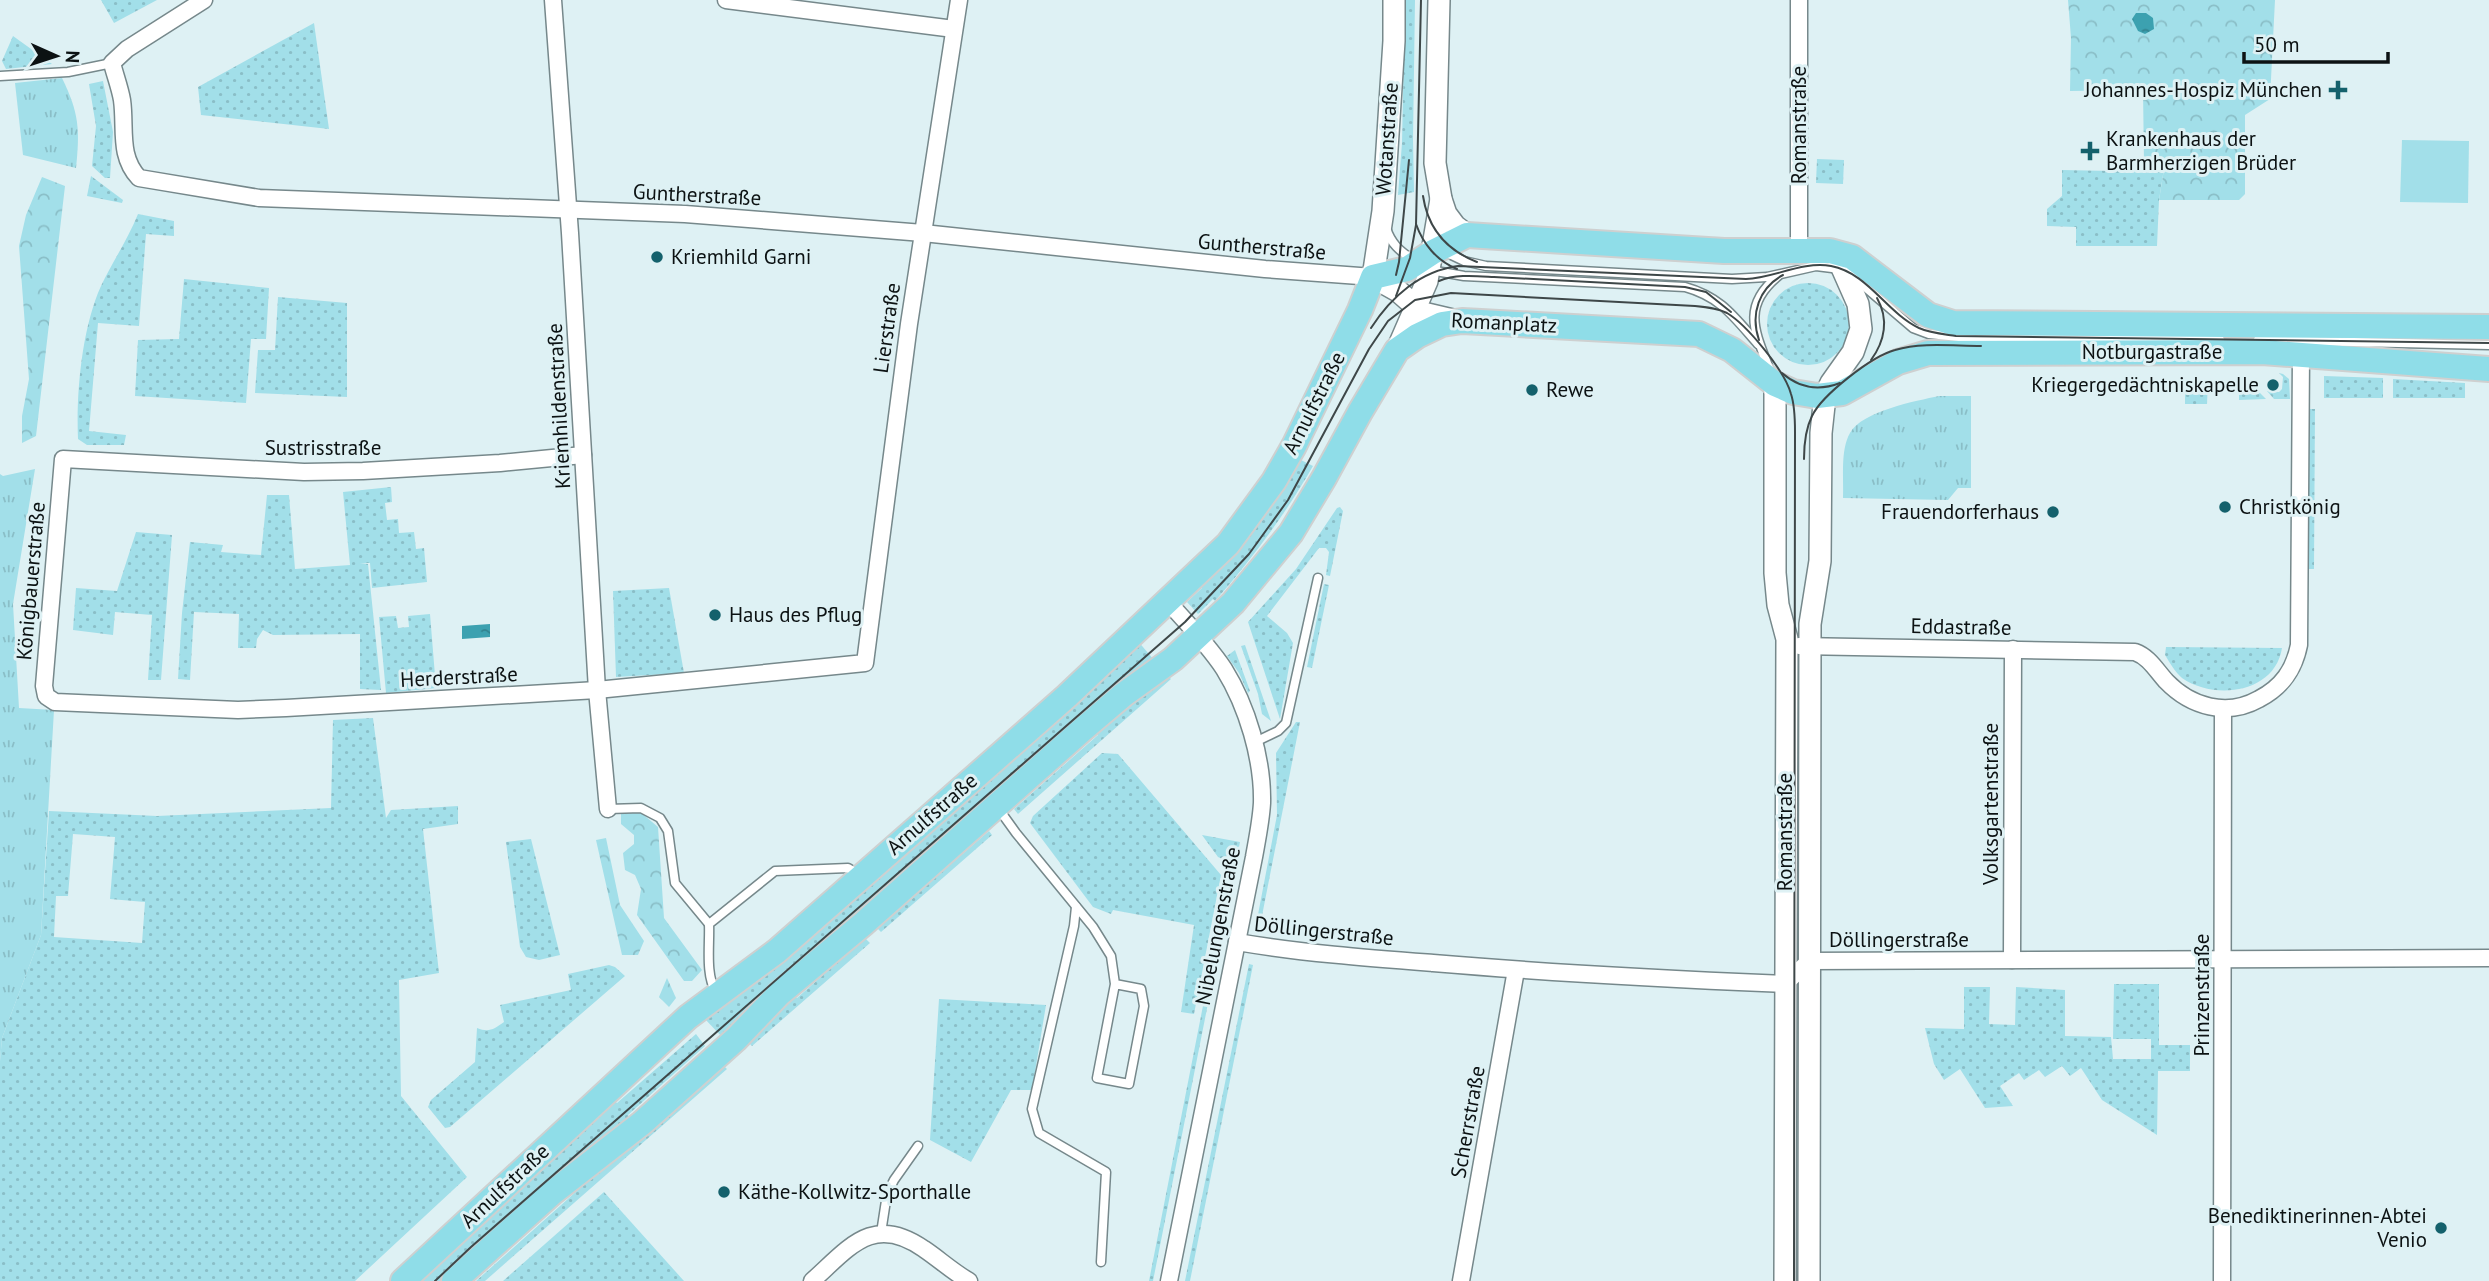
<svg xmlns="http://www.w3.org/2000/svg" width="2489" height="1281" font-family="'PT Sans',sans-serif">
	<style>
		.grass { fill: url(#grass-dots); fill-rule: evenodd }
		.forest { fill: url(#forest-crowns) }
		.park { fill: url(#park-tufts) }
		.pitch { fill: #a2dfe9 }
		.water { fill: url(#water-ripples) }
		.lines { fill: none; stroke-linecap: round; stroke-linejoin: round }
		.lane-casing { stroke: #76888b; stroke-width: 11 }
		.street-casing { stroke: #76888b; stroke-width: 19 }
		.secondary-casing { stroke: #76888b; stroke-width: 24 }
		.primary-casing { stroke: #ced0d0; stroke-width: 28 }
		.lane { stroke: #fff; stroke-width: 8 }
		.street { stroke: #fff; stroke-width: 16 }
		.secondary { stroke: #fff; stroke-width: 21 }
		.primary { stroke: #8fdde8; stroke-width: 24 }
		.tram { stroke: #3e4748; stroke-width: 2 }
		.poi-dot { fill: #14616c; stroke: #def1f4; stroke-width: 2.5 }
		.labels { text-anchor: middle; stroke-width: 6; stroke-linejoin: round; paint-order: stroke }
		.poi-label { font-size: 21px; fill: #0c1213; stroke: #def1f4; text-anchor: start }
		.street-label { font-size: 21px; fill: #0c1213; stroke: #def1f4 }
	</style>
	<defs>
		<pattern id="grass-dots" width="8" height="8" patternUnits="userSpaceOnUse" patternTransform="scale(1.75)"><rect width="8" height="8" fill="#a2dfe9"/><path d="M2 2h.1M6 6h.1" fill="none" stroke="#8abec7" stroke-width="1.8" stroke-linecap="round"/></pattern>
		<pattern id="forest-crowns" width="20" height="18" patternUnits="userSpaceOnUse" patternTransform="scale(1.75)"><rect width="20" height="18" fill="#a2dfe9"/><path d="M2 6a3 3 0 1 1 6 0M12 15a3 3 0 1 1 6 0" fill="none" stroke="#8abec7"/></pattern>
		<pattern id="park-tufts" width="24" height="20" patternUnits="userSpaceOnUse" patternTransform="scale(1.75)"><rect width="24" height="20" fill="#a2dfe9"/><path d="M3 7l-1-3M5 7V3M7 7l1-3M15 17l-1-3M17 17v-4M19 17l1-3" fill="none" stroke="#8abec7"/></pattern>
		<pattern id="water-ripples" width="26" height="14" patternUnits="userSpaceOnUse" patternTransform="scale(1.75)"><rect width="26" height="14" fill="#3ca1b0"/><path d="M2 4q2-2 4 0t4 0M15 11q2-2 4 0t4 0" fill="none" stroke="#31828e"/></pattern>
	</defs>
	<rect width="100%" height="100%" fill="#def1f4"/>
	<!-- grass -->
	<g class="grass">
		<path d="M101,0H157L114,23Z"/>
		<path d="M1405,0H1415L1413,139L1414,192L1398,195L1402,143Z"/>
		<path d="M314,23L329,129L201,115L198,87Z"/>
		<path d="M13,36L52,64L6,69L2,61Z"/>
		<path d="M103,81L113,132L110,178H105L92,166L96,126L89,84Z"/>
		<path d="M2166,156L2159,200L2157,246H2076V227L2047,226V209L2062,196V170L2113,171Z"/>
		<path d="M1817,159L1844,160L1843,184L1816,183Z"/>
		<path d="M91,176L123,200L122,203L87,196Z"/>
		<path d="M138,214L174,221V236L146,234L139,326L98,323L89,431L126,435L124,445H87L78,439C76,392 82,328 101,286C113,261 128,239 138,214Z"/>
		<path d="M184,279L269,288L266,339H251L246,403L135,396L138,340L179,339Z"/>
		<circle cx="1808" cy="324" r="41"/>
		<path d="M278,297L347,303V397L255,393L258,350H275Z"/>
		<path d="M2279,373L2283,374L2289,379L2290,399H2274L2267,391L2279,392L2282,389L2283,377Z"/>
		<path d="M2324,376L2383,378V398H2324Z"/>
		<path d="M2185,379L2208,380L2207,404H2185Z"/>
		<path d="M2393,379L2465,383V398H2393Z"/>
		<path d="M2239,380H2247L2266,399L2239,400Z"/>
		<path d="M2309,409H2315L2314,569H2309Z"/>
		<path d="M1297,458L1313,466C1285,515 1252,559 1215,601L1213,599L1198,614L1187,602L1202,588L1199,585Z"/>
		<path d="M391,487L392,502L385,503L387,520L398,519L399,533L414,532L416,549L424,548L427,582L372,588L370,563H360L368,564L381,690L360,689V634L273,635L263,630L257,639L256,648H238L239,614L194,612L190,680L178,679L182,613L190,542L223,545L221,552L261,555L267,495H289L295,569L350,565L343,492Z"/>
		<path d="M1340,507L1343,511L1330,576L1326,575L1329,552L1326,548H1319L1267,616L1287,633L1293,643L1280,719L1248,622L1296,569L1337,508Z"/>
		<path d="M136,532L172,535L161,680H148L152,615L115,612L113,635L73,630L76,588L117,591Z"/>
		<path d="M1324,584L1329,585L1312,668L1307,667Z"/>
		<path d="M669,588L684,673L616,677L613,591Z"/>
		<path d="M430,614L436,688L386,693L379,617L396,616L398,628L409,627L408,616Z"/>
		<path d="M1137,640L1154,660L723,1038L704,1018Z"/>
		<path d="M1245,645L1271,721L1262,714L1258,694L1241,646Z"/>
		<path d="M2166,647L2282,648C2275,693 2215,701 2182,678C2175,672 2170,663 2165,655Z"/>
		<path d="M1235,650L1250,691L1248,693L1239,673L1227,656Z"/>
		<path d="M1166,674L1171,679L1018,814L1014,809L1098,735L1096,731Z"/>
		<path d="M373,718L386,818L391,810L458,806V824L423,829L439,973L399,980L401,1096L467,1177L355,1281H0V1061L2,1038L41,935L49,811L157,816L331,808L333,720ZM73,834L115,837L110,899L145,902L142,943L54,937L56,896H68Z"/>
		<path d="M1296,722H1300L1260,926L1256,925L1277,815L1276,753Z"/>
		<path d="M1102,753L1118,754L1221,875L1194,1014L1181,1012L1194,925L1113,910L1111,914L1093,907L1030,823L1033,816Z"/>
		<path d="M989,831L992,835L881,932L877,928Z"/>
		<path d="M1202,835L1240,842L1153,1281H1149L1231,863L1218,857Z"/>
		<path d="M531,839L560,955L539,960L526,957L520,947L506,842Z"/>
		<path d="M865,938L870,943L752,1046L747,1041L793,994L797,998Z"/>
		<path d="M1249,964L1253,965L1190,1281H1185Z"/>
		<path d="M609,965L615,967L625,976L450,1127L445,1128L428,1107L431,1100L475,1062L477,1028C489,1033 494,1029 504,1022L500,1005L571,990L568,974Z"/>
		<path d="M2114,984H2159V1045H2190V1071H2158L2157,1135L2102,1100L2081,1068L2070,1076L2062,1066L2045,1077L2039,1070L2024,1080L2019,1073L2000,1086L2013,1106L1985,1108L1960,1069L1944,1080L1934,1064L1925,1028L1964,1029V987H1990L1989,1024L2015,1025L2016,987L2065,990V1036L2111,1037L2113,1059H2151V1039H2113Z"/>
		<path d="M939,999L1046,1005L1032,1090H1011L971,1162L930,1140Z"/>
		<path d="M696,1034L705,1046L628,1115L632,1120L441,1281H417L542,1170L612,1099L617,1103Z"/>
		<path d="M722,1064L727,1069L485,1281H476L579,1189L576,1185Z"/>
		<path d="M604,1192L684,1281H503Z"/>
	</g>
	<!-- forest -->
	<g class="forest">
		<path d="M2068,0H2275L2270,99L2245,115V194L2239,200H2159L2166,157L2144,163L2143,90L2070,91L2071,38Z"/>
		<path d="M42,177L65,186L36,436L22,443V416L29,379L19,246L26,215Z"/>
		<path d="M639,811L658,827L664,918L702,970L692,981H684L637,915L641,889L635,875L625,870L623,853L634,844V835L621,824V814Z"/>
		<path d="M606,838L620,905L644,941L638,955H622L596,840Z"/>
		<path d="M667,978L676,998L669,1007L659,997Z"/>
	</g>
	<!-- park -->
	<g class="park">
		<path d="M62,78C79,113 80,129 76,168L23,155L15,83Z"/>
		<path d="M1939,396H1971V488H1958L1948,500L1843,498C1844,479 1840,450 1850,433C1862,411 1916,401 1939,396Z"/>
		<path d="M35,469L13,604L19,708L54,710L41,935L2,1038L0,1061V474L3,476Z"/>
	</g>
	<!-- pitch -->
	<path class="pitch" d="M2402,140L2469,141L2468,203L2400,202Z"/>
	<!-- water -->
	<g class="water">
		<path d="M2136,13H2146L2153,18L2154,29L2145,34L2138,31L2132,19Z"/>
		<path d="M490,624V637L462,639V626Z"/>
	</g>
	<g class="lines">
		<!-- lane casing -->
		<g class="lane-casing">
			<g id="lane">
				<path d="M0,76L68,72L112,63"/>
				<path d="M1386,228C1391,244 1400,251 1413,260"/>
				<path d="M1445,252L1464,261L1486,266L1732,279L1767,277L1816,266L1840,269"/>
				<path d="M1430,270L1464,276L1685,287C1721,297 1734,317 1758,344"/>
				<path d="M1851,275L1913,328L1929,334L1979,339L2220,340"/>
				<path d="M2258,340L2489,345"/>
				<path d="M1770,371C1756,334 1740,307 1778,276"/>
				<path d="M1253,743L1278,731L1286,723L1318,578"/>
				<path d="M998,808L1016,833L1093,927L1111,956L1115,984L1097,1078L1129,1084L1144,1006L1141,989L1115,984"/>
				<path d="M608,809L641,808L660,818L668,831L675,883L709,924"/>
				<path d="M1076,907L1074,926L1032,1109L1039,1133L1106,1172L1101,1262"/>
				<path d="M716,992C705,975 710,944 709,924L775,871L848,868L858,874"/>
				<path d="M881,1233L887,1194L894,1180L918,1146"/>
			</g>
		</g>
		<!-- street casing -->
		<g class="street-casing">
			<g id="street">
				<path d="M204,0L127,49L112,63C115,75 120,88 122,100C126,128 118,156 139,178L259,198L685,214L923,233L1265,269L1373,277"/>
				<path d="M553,0L570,233L597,690L608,809"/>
				<path d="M726,0L954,29"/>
				<path d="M1799,250V0"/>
				<path d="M583,455L500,463L363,471L304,472L63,459L44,686L46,696L55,702L238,710L286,708L597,690L865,663L909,324L959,0"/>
				<path d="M1168,602C1187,623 1208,645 1224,669C1247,706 1263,759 1262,803C1261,821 1257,840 1254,857L1169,1281"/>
				<path d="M1799,646L2135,652C2149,657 2156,670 2166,681C2191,707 2227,717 2259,699C2282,687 2294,670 2299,645L2301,354"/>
				<path d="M1237,942C1302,953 1368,958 1433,963C1551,973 1668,979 1785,984L1809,961L2489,958"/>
				<path d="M2012,960L2013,649"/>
				<path d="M812,1281C849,1248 873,1213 924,1249C939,1259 953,1272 969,1281"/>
				<path d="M1461,1281L1516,970"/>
				<path d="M2222,1281L2223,709"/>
			</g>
		</g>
		<!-- secondary casing -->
		<g class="secondary-casing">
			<g id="secondary">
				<path d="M1394,0V41L1383,211L1373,277L1398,291L1423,313L1457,321"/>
				<path d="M1439,0L1435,163L1441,199L1446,214L1455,226L1467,235"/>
				<path d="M1397,350L1427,281L1441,199"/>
				<path d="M1775,384V573L1778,605L1787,639L1785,1281"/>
				<path d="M1809,1281L1810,624L1820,561L1821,433L1825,396L1831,383L1853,352L1861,329L1858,304L1835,252"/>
			</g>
		</g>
		<!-- primary casing -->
		<g class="primary-casing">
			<g id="primary">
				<path d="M403,1281L688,1017L777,951L925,821L1067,696L1228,544L1274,481L1294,446L1360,310L1373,277L1407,269L1433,252L1467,235L1724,251H1830L1852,257L1928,315L1953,323L2489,327"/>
				<path d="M454,1281L552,1193L642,1123L736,1039L779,994L863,924L1083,729L1123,695L1173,659L1233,603L1291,533L1324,478L1360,412L1397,350L1417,336L1442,324L1462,321L1481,322L1699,334L1732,350L1775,384L1793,392L1817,396L1842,393L1898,362L1928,353L2262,352L2489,369"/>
			</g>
		</g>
		<!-- lane -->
		<use href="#lane" class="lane"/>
		<!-- street -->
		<use href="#street" class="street"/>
		<!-- secondary -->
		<use href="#secondary" class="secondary"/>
		<!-- primary -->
		<use href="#primary" class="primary"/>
		<!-- tram -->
		<g class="tram">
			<path d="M1423,196C1428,229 1446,250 1477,262"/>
			<path d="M1416,224C1423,244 1437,261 1457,269"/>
			<path d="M1396,275L1399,262L1409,160"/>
			<path d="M1439,281C1456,274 1475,276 1494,277L1685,287L1706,292L1731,312"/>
			<path d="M1396,296L1410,258L1416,225L1421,0"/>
			<path d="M1371,328C1391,297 1420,271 1458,266L1746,279C1774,278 1802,261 1831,266C1868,273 1886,312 1919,328C1930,333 1943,334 1956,336L2489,343"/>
			<path d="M1759,340C1750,314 1759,288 1783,275"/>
			<path d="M1871,360C1885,341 1889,319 1877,298"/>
			<path d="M1782,373C1799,388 1819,391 1840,383"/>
			<path d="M1804,459C1804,444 1805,430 1812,416C1822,395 1872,356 1895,350C1922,342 1953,346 1981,346"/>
			<path d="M435,1281L471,1247L1185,622L1249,554L1288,500L1369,349L1388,321L1415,300L1451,293L1695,306C1706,307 1717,308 1727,313C1747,325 1785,371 1791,394C1795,406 1795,419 1795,432L1794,1281"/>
		</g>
	</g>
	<!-- markers -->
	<g class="poi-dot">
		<path d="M2334.5 79.5h7v7h7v7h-7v7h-7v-7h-7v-7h7z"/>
		<path d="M2086.5 140.5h7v7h7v7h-7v7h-7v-7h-7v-7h7z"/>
		<circle cx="657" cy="257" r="7"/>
		<circle cx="2273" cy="385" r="7"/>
		<circle cx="1532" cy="390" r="7"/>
		<circle cx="2225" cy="507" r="7"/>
		<circle cx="2053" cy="512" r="7"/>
		<circle cx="715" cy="615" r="7"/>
		<circle cx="724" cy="1192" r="7"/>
		<circle cx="2441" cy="1228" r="7"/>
	</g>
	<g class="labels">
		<!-- poi labels -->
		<g class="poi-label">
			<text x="2322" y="97" text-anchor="end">Johannes-Hospiz München</text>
			<text x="2106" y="146">Krankenhaus der<tspan x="2106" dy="24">Barmherzigen Brüder</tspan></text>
			<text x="671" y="264">Kriemhild Garni</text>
			<text x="2259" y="392" text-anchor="end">Kriegergedächtniskapelle</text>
			<text x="1546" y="397">Rewe</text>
			<text x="2239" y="514">Christkönig</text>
			<text x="2039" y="519" text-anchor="end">Frauendorferhaus</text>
			<text x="729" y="622">Haus des Pflug</text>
			<text x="738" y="1199">Käthe-Kollwitz-Sporthalle</text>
			<text x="2427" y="1223" text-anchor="end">Benediktinerinnen-Abtei<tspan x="2427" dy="24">Venio</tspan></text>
		</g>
		<!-- street labels -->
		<g class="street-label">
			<text transform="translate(1799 125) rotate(-90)" y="7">Romanstraße</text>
			<text transform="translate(1387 139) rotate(-86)" y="7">Wotanstraße</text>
			<text transform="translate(697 195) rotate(3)" y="7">Guntherstraße</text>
			<text transform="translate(1262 247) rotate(5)" y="7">Guntherstraße</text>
			<text transform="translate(1504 323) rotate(3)" y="7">Romanplatz</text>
			<text transform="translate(887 328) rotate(-82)" y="7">Lierstraße</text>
			<text x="2152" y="359">Notburgastraße</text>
			<text transform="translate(1314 403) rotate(-63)" y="7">Arnulfstraße</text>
			<text transform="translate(559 406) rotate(-93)" y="7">Kriemhildenstraße</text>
			<text x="323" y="455">Sustrisstraße</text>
			<text transform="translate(31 581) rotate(-85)" y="7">Königbauerstraße</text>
			<text transform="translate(1961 627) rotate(1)" y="7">Eddastraße</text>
			<text transform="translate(459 677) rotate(-3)" y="7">Herderstraße</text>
			<text transform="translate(1991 804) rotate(-90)" y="7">Volksgartenstraße</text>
			<text transform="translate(932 814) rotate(-41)" y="7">Arnulfstraße</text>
			<text transform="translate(1785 832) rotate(-90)" y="7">Romanstraße</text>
			<text transform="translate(1218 926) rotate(-79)" y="7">Nibelungenstraße</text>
			<text transform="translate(1324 931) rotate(6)" y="7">Döllingerstraße</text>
			<text x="1899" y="947">Döllingerstraße</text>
			<text transform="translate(2202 995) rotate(-90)" y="7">Prinzenstraße</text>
			<text transform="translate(1468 1122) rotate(-80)" y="7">Scherrstraße</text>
			<text transform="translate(505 1186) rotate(-43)" y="7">Arnulfstraße</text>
		</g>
	</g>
	<!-- north arrow -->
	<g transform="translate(56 56) rotate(93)" stroke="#def1f4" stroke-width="5" paint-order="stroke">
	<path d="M0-5L12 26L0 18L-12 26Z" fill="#0c1213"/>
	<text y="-10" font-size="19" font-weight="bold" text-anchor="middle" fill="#0c1213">N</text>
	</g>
	<!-- scale -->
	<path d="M2244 52v10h144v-10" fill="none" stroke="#0c1213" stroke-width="3.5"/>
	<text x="2254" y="52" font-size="21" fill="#0c1213" stroke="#def1f4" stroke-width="5" paint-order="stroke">50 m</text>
</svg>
